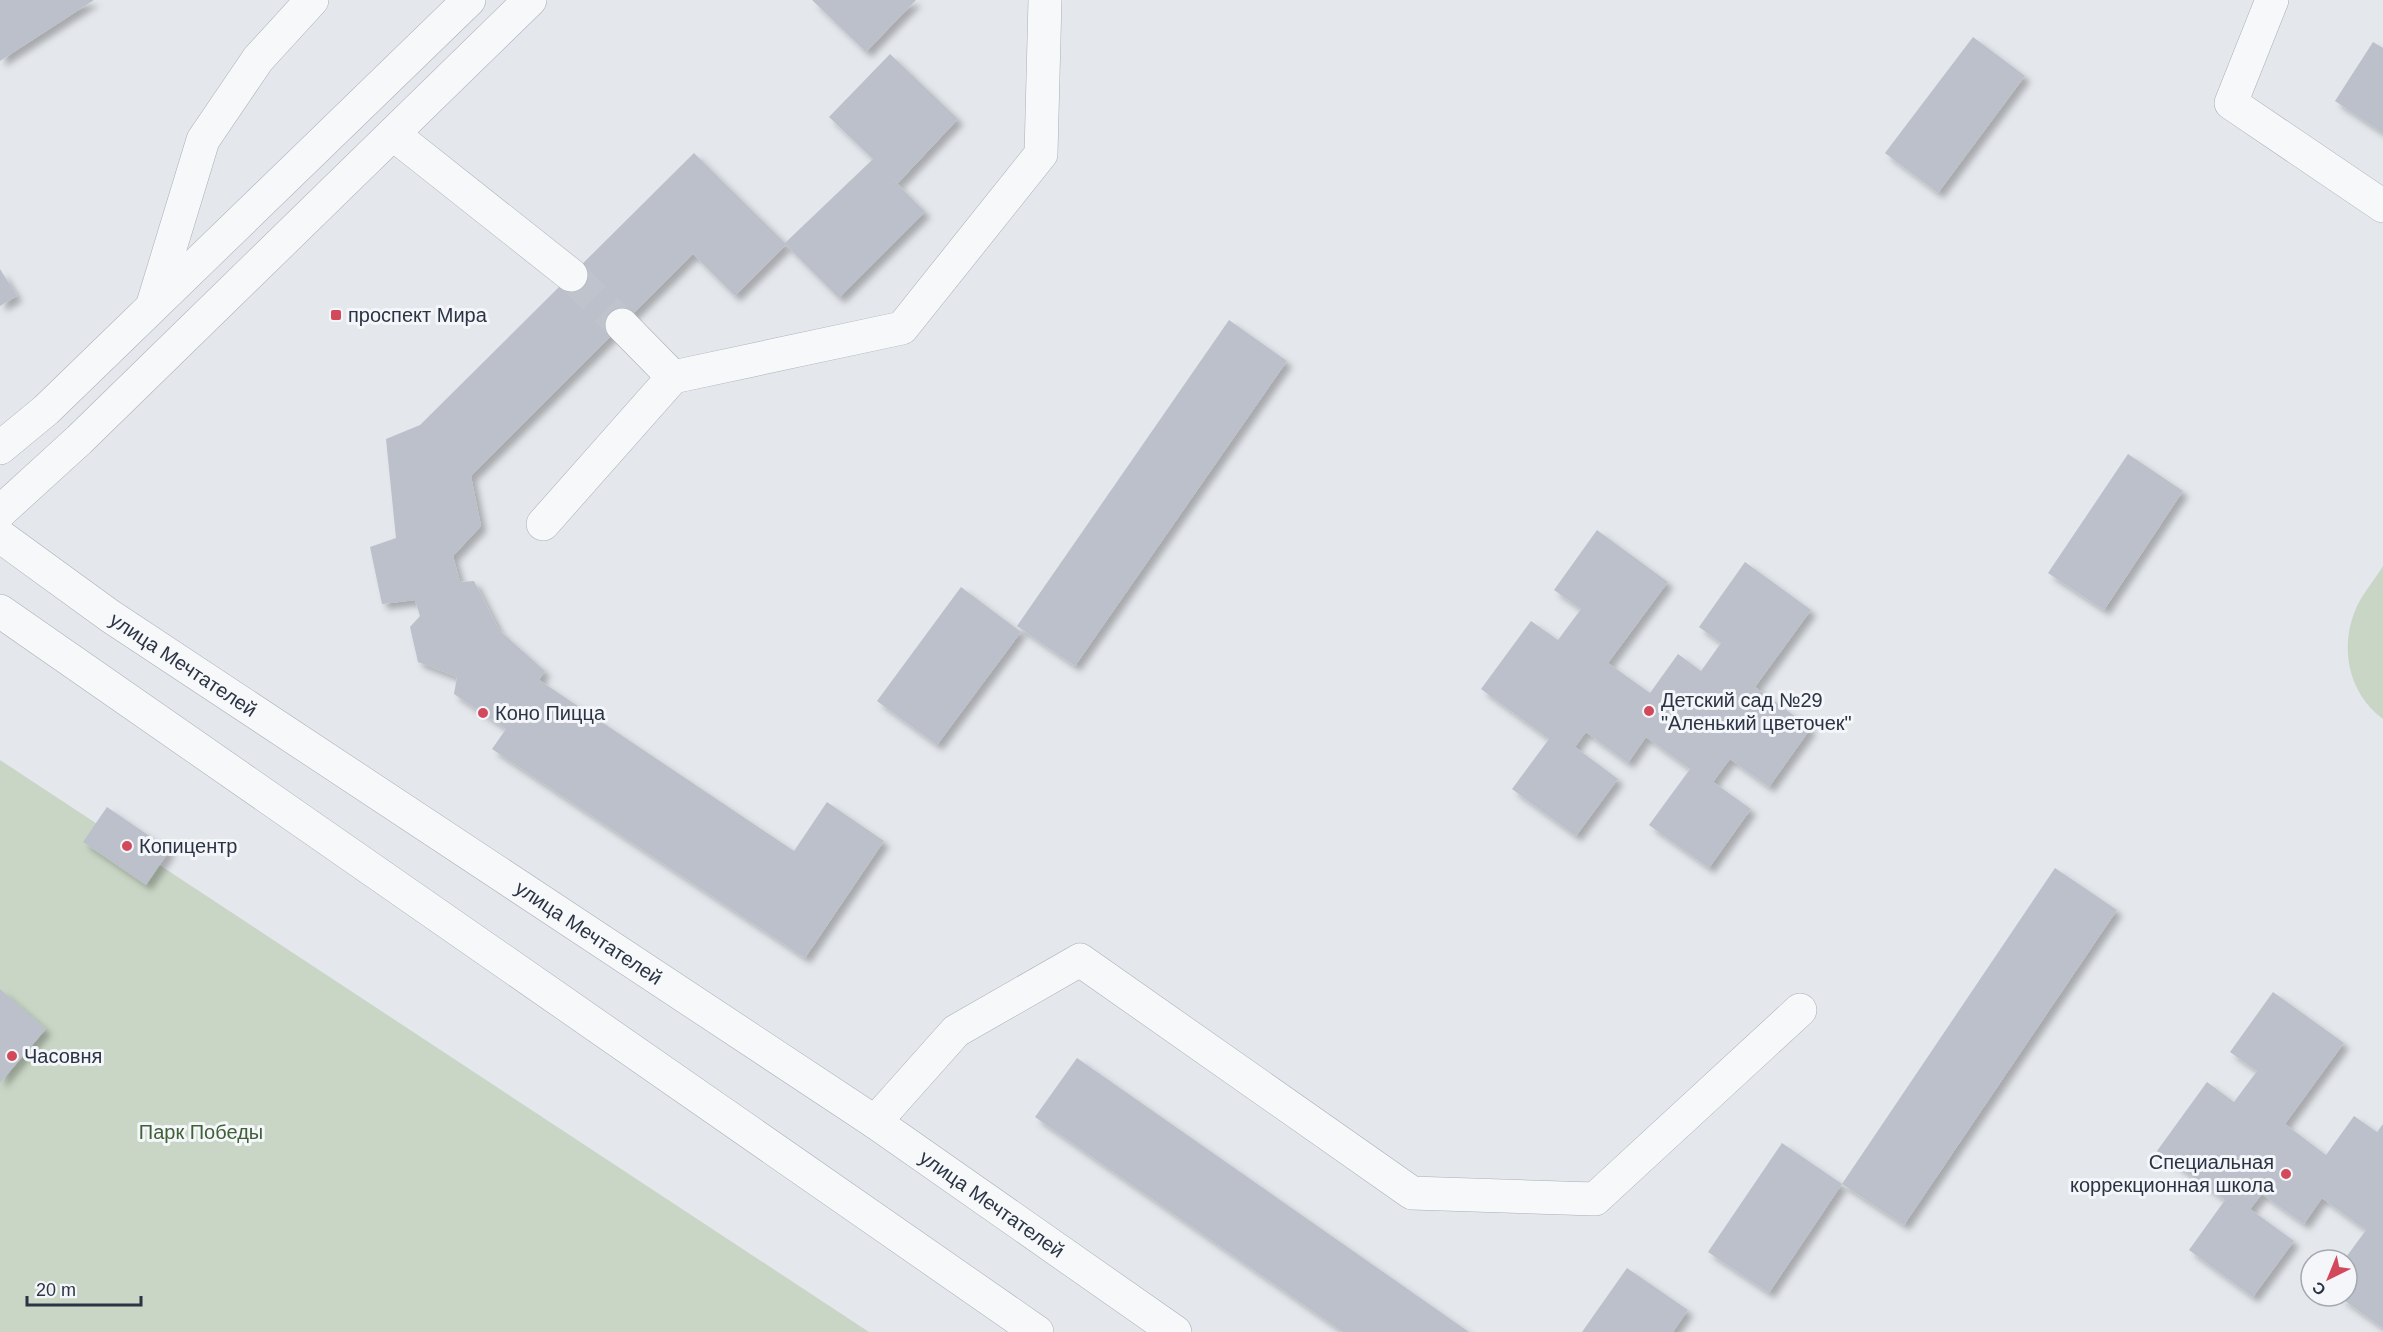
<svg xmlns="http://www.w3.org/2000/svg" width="2383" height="1332" font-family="Helvetica,sans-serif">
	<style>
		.green { fill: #c9d6c5 }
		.building { fill: #bbc0ca; filter: url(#shadow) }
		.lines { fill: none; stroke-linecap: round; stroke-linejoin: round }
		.minor-tunnel { stroke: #bfc3cb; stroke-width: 33; stroke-dasharray: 33 16; stroke-linecap: butt }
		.minor-casing { stroke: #a9aeb7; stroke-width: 34 }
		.minor { stroke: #f7f8fa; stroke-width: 33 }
		.poi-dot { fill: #d1495b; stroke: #f4f6f9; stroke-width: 2 }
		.labels { text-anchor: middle; stroke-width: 6; stroke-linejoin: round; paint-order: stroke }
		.poi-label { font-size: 20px; fill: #2b3445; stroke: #f4f6f9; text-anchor: start }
		.street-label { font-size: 20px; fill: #2b3445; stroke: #f4f6f9 }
		.park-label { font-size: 20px; fill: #3f6138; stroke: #f4f6f9 }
	</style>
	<defs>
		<filter id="shadow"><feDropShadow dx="5.5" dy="5.5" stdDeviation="3" flood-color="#0004"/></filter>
	</defs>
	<rect width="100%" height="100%" fill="#e4e7ec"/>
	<!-- green -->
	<g class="green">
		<path d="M2383,566V719C2347,692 2339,645 2357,606C2364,592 2375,579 2383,566Z"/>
		<path d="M0,760L869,1332H0Z"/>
	</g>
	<!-- building -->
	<g class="building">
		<path d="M0,0H94L0,61Z"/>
		<path d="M812,0H916L866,52Z"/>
		<path d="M1973,37L2025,76L1938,193L1885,153Z"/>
		<path d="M2373,42L2383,48V133L2335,101Z"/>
		<path d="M890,54L958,119L898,183L883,169L925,212L839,298L786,245L735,296L693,254L471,476L481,526L453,556L460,582L474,581L499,630L545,671L539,680L794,851L827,802L884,841L805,958L492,749L506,729L454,694L457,677L418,662L410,627L420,616L415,600L382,604L370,547L396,538L386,439L420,425L694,153L785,243L873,159L829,117Z"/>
		<path d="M0,269L17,296L0,306Z"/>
		<path d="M1229,320L1287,361L1075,666L1017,626Z"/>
		<path d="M2128,454L2183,491L2104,610L2048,573Z"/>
		<path d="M1597,530L1668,582L1608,663L1650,693L1678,654L1701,671L1721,643L1699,627L1745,562L1811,610L1755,687L1811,728L1769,787L1730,759L1713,782L1751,809L1709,868L1649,825L1690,769L1646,737L1628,763L1586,732L1575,747L1618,779L1576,836L1512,789L1549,739L1481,689L1531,621L1558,640L1581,609L1554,590Z"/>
		<path d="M961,587L1021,632L937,745L877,701Z"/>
		<path d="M107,807L170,850L146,885L83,842Z"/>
		<path d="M2055,868L2117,910L1904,1225L1842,1184Z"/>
		<path d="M0,989L46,1029L0,1083Z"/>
		<path d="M2273,992L2344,1043L2285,1124L2326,1155L2354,1116L2377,1132L2383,1124V1328L2338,1296H2347V1260H2344L2366,1230L2322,1198L2304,1224L2262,1194L2250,1209L2294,1241L2253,1297L2189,1250L2225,1200L2157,1151L2207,1082L2234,1102L2257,1071L2230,1052Z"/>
		<path d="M1077,1058L1469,1332H1343L1035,1117Z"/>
		<path d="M1782,1143L1842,1184L1769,1293L1708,1252Z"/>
		<path d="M1627,1268L1688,1310L1673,1332H1582Z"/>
	</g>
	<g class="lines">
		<!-- minor-tunnel -->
		<path class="minor-tunnel" d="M571,275L622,325"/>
		<!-- minor casing -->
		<g class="minor-casing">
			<g id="minor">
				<path d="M2272,0L2231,103L2383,206"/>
				<path d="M393,134L571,275"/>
				<path d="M153,304L203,140L258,59L312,0"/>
				<path d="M622,325L673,377L902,328L1041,154L1045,0"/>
				<path d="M0,448L46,410L469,0"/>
				<path d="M0,512L79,440L530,0"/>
				<path d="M543,524L673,377"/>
				<path id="s1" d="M0,536L110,616L875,1122L1175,1332"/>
				<path d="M0,611L1037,1332"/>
				<path d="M875,1122L956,1031L1080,960L1412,1193L1595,1199L1800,1010"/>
			</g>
		</g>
		<!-- minor -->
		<use href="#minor" class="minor"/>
	</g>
	<!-- markers -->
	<g class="poi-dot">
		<rect x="330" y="309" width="12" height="12" rx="3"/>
		<circle cx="1649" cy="711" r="6"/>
		<circle cx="483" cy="713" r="6"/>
		<circle cx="127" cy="846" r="6"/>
		<circle cx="12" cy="1056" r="6"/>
		<circle cx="2286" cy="1174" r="6"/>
	</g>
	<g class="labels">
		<!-- poi labels -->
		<g class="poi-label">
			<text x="348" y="322">проспект Мира</text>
			<text x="1661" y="707">Детский сад №29<tspan x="1661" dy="23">"Аленький цветочек"</tspan></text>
			<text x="495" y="720">Коно Пицца</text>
			<text x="139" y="853">Копицентр</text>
			<text x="24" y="1063">Часовня</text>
			<text x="2274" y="1169" text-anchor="end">Специальная<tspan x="2274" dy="23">коррекционная школа</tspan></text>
		</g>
		<!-- street labels -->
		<g class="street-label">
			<text dy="7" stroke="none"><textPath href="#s1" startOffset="224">улица Мечтателей</textPath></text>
			<text dy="7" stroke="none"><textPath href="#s1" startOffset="710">улица Мечтателей</textPath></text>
			<text dy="7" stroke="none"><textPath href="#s1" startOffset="1196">улица Мечтателей</textPath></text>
		</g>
		<!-- park labels -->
		<g class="park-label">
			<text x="201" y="1139">Парк Победы</text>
		</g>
	</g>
	<!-- north arrow -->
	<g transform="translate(2329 1278) rotate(223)"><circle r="28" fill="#f4f6f9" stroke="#a4a8b1" stroke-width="1.5"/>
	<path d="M0-4.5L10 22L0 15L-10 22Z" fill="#d1495b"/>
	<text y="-9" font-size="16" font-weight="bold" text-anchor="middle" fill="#2b3445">С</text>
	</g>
	<!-- scale -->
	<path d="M27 1296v9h114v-9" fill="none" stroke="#2b3445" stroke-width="3"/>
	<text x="36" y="1296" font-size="18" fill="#2b3445" stroke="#f4f6f9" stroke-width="4.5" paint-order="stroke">20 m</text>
</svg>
